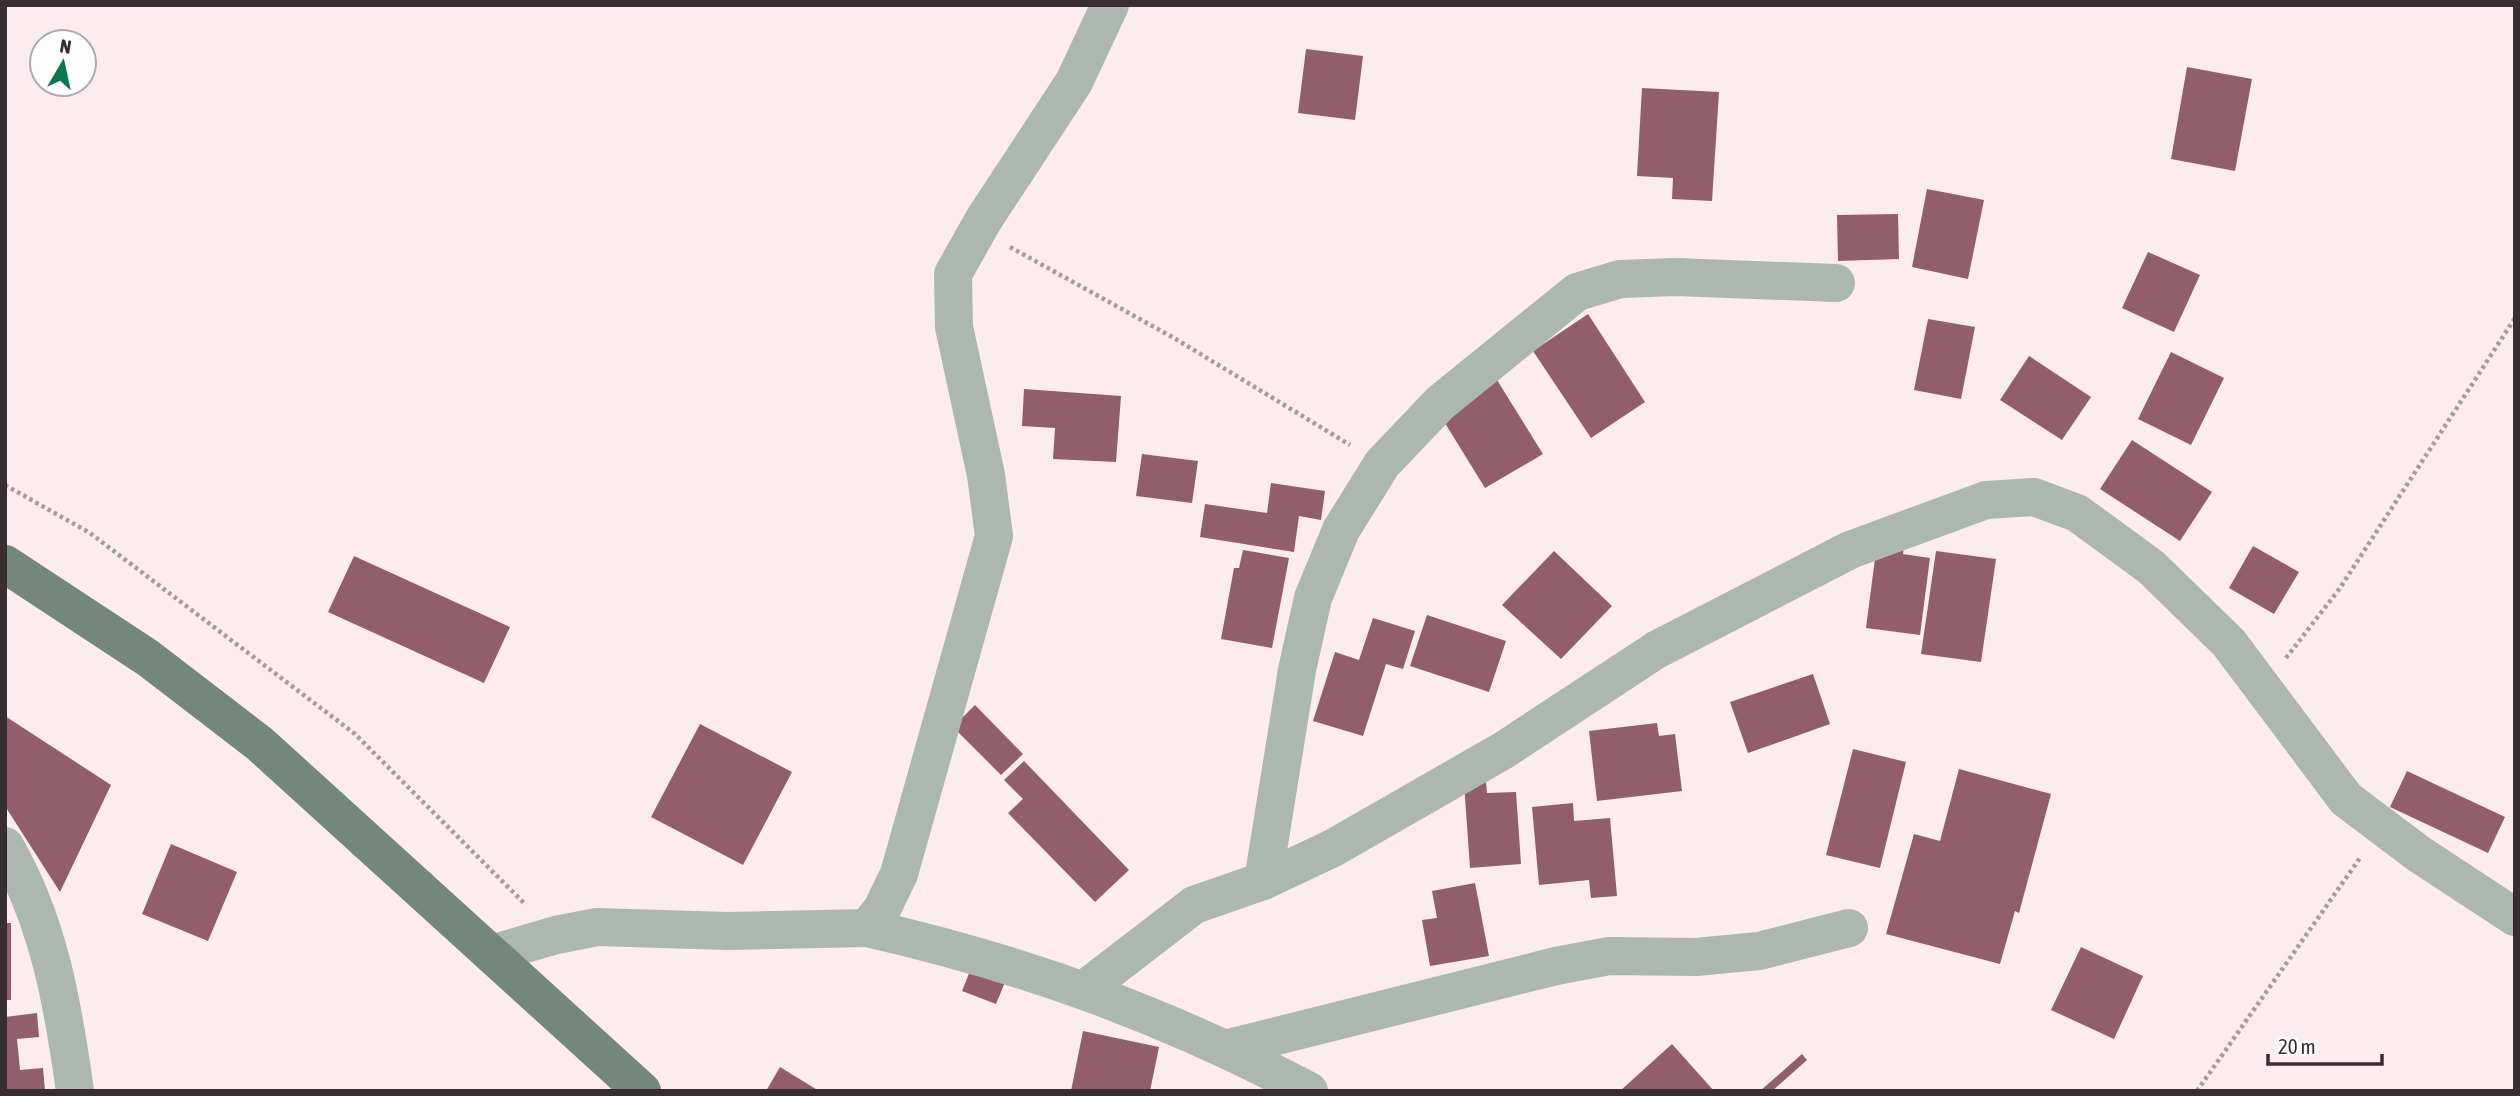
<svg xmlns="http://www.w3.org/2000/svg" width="2520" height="1096" font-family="'Asap Condensed',sans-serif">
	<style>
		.building { fill: #925d6c }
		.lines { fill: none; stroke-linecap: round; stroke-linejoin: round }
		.path { stroke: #a7999c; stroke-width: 4.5; stroke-dasharray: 3.5 3.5; stroke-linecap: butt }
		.minor { stroke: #acb7b1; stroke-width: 38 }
		.major { stroke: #74877c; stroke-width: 38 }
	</style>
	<rect width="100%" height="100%" fill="#fcebef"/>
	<!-- building -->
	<g class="building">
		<path d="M1306,49L1363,56L1355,120L1298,113Z"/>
		<path d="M2187,67L2252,79L2235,171L2171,159Z"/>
		<path d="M1642,88L1719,92L1712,201L1672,199L1673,178L1637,176Z"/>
		<path d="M1927,189L1984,200L1968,279L1912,267Z"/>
		<path d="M1898,214L1899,259L1838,261L1837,215Z"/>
		<path d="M2148,252L2200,275L2174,332L2122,308Z"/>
		<path d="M1588,314L1645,402L1591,438L1533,351Z"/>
		<path d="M1928,319L1975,327L1961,399L1914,390Z"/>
		<path d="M2171,352L2224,378L2191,445L2138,419Z"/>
		<path d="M2029,356L2091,397L2062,440L2000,400Z"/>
		<path d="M1497,380L1543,454L1485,488L1440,415Z"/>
		<path d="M1024,389L1121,396L1116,462L1053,459L1055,428L1022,426Z"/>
		<path d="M2132,440L2212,492L2180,541L2100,489Z"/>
		<path d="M1142,454L1198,461L1192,503L1136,496Z"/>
		<path d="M1271,483L1325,491L1321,520L1299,516L1294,552L1200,537L1205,504L1267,513Z"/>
		<path d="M1877,543L1904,546L1903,554L1930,558L1920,635L1866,628Z"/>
		<path d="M2253,546L2299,572L2274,614L2229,588Z"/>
		<path d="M1243,550L1289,558L1272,648L1221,639L1234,568H1239Z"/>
		<path d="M1554,551L1612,606L1561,659L1502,605Z"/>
		<path d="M1936,551L1996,559L1981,662L1921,654Z"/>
		<path d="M354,556L510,627L484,683L328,612Z"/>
		<path d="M1427,615L1506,641L1489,692L1410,666Z"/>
		<path d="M1373,618L1415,631L1403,669L1386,664L1363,736L1313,721L1335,652L1359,660Z"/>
		<path d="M1813,674L1830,724L1748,753L1730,702Z"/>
		<path d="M975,705L1023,754L1001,775L953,727Z"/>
		<path d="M5,716L111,785L60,892L5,806Z"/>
		<path d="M1657,723L1659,736L1675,734L1682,791L1597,801L1589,731Z"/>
		<path d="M700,724L792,772L743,865L651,817Z"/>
		<path d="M1853,749L1906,762L1880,868L1826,855Z"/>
		<path d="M1024,761L1129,870L1095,902L1008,813L1023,799L1004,780Z"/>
		<path d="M1959,769L2051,794L2019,913L2015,911L2000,964L1886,934L1914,834L1940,841Z"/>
		<path d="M2407,771L2505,817L2488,853L2390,807Z"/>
		<path d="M1486,782L1487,793L1516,792L1521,864L1470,868L1464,783Z"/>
		<path d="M1573,803L1574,821L1610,818L1617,896L1591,898L1589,880L1539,885L1532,807Z"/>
		<path d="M171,844L237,872L208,941L142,914Z"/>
		<path d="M1475,883L1489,956L1430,966L1422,920L1437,918L1432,891Z"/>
		<rect x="5" y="923" width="6" height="77"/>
		<path d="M2081,947L2143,976L2114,1039L2051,1010Z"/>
		<path d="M974,961L1008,975L996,1004L962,991Z"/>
		<path d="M37,1013L39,1037L17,1039L20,1070L43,1068L45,1091H5V1017Z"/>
		<path d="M1083,1031L1159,1047L1150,1091H1071Z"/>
		<path d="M1672,1044L1714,1091H1620Z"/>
		<path d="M1802,1054L1807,1060L1772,1091H1760Z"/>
		<path d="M780,1067L819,1091H766Z"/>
	</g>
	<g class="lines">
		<!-- path -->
		<g class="path">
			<path d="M1010,247L1174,338L1350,445"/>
			<path d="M5,485L90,533L355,734L526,905"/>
			<path d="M2286,658L2340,588L2515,318"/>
			<path d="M2197,1091L2360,858"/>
		</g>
		<!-- minor -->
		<g class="minor">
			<path d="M5,846C49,922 63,1005 75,1091"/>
			<path d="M1263,881L1297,670L1313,598L1341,530L1382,464L1440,403L1577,292L1620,279L1676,277L1836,283"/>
			<path d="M867,928C1025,964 1166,1015 1309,1091"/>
			<path d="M491,954L556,935L597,927L728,931L867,928L882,909L899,874L994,536L986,475L954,327L953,274L984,219L1074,82L1110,5"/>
			<path d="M1085,989L1194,905L1263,881L1333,848L1504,750L1656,650L1850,550L1986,500L2034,497L2077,513L2151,567L2229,643L2346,799L2419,854L2515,917"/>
			<path d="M1229,1048L1556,966L1609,956L1696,957L1759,951L1849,928"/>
		</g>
		<!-- major -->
		<path class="major" d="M5,564L148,658L260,744L642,1091"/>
	</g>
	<!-- border -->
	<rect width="2520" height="1096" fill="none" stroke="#382d30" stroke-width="14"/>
	<!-- north arrow -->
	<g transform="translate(63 63) rotate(9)"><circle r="33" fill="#fdfdfd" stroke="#aeaaab" stroke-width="2"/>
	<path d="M0-5L12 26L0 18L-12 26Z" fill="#0c764f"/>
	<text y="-10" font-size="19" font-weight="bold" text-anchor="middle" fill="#382d30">N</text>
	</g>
	<!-- scale -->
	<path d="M2268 1054v10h114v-10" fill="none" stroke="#382d30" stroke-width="3.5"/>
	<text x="2278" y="1054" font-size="21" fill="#382d30" stroke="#fdfdfd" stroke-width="5" paint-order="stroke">20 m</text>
</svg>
